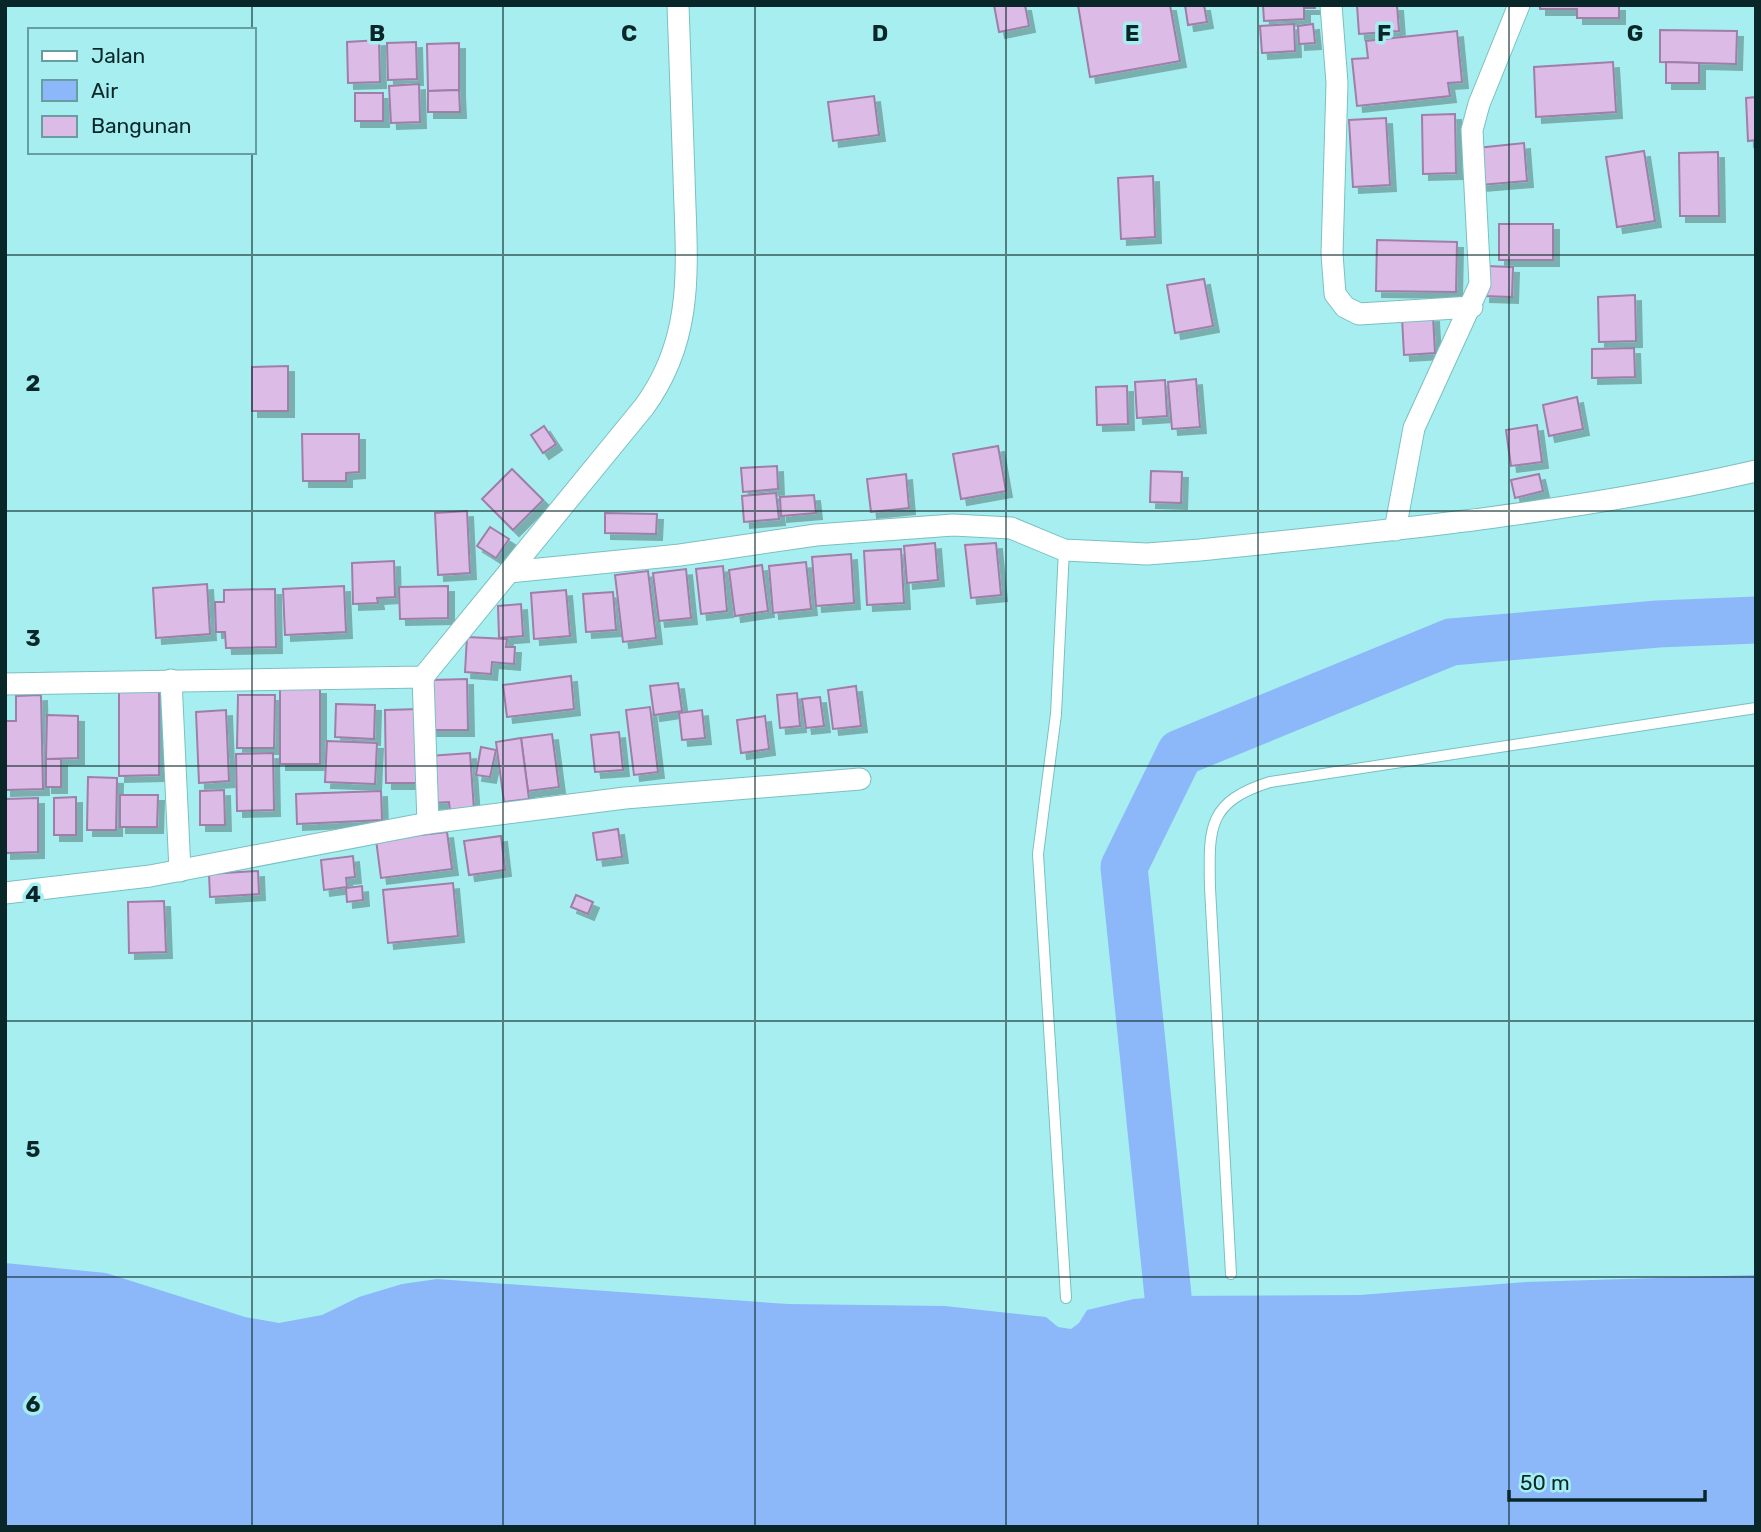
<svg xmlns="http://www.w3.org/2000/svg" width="1761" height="1532" font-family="Rubik,sans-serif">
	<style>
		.water { fill: #8cb8f9 }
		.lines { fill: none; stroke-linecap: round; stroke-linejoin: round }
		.river { stroke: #8cb8f9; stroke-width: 47 }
		.building { fill: #ddbbe7; stroke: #9e7fa8; stroke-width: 2; filter: url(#shadow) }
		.service-casing { stroke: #7ac0c2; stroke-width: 12 }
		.minor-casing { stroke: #7ac0c2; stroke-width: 23 }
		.service { stroke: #fff; stroke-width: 10 }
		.minor { stroke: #fff; stroke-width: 21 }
		.grid { fill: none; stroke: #092728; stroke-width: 2; stroke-opacity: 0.55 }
		.grid-label { font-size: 23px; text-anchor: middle; font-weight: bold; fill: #092728; stroke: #a7eef0; stroke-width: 7; stroke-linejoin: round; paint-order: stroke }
	</style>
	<defs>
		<filter id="shadow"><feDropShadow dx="6" dy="6" stdDeviation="0" flood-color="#0004"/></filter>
	</defs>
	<rect width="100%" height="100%" fill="#a7eef0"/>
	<!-- water -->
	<path class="water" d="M5,1263L106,1273L245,1317L279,1323L322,1315L359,1297L402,1284L437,1279L788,1304L945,1306L1046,1317L1058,1327L1071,1329L1079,1323L1087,1310L1134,1299L1168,1296L1360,1295L1526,1282L1756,1275V1527H5Z"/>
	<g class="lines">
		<!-- river -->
		<path class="river" d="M1168,1296L1124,867L1180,753L1451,642L1658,624L1756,620"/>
	</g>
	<!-- building -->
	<g class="building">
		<path d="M994,5H1025L1029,26L999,32Z"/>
		<path d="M1078,5H1170L1180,61L1090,77Z"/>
		<path d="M1185,5H1204L1207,22L1188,25Z"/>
		<path d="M1263,5H1315V8H1304V19L1264,21Z"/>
		<path d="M1357,5H1397L1399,31L1359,34Z"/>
		<path d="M1540,5H1619V18H1577V9H1540Z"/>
		<path d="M1294,24L1295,51L1262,53L1260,26Z"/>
		<path d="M1313,24L1315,43L1299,44L1298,26Z"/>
		<path d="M1660,30L1737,31L1736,64L1660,62Z"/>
		<path d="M1457,31L1462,82L1448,83L1450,96L1357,106L1352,59L1368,58L1366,41Z"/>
		<path d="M379,40L380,82L348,83L347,42Z"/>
		<path d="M416,42L417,79L388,80L387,43Z"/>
		<path d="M459,43V90L428,91L427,44Z"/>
		<path d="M1613,62L1616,112L1536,117L1534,67Z"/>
		<path d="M1666,62L1699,63V83H1666Z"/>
		<path d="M419,84L420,122L391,123L389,86Z"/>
		<path d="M459,90L460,112H428V91Z"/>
		<rect x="355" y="93" width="28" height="28"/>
		<path d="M874,96L879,135L833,141L828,102Z"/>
		<path d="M1756,97V140L1748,141L1746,98Z"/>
		<path d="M1455,114L1456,173L1423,174L1422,115Z"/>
		<path d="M1386,118L1390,185L1353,187L1349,120Z"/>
		<path d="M1524,143L1527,181L1480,185L1477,148Z"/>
		<path d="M1644,151L1655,221L1617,227L1606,157Z"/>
		<path d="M1718,152L1719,216H1680L1679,153Z"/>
		<path d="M1153,176L1155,237L1121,239L1118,178Z"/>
		<rect x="1499" y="224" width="54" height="36"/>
		<path d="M1377,240L1457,242L1456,292L1376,291Z"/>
		<path d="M1485,266L1513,267L1512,297L1484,296Z"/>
		<path d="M1204,279L1213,326L1175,333L1167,285Z"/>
		<path d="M1635,295L1636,341L1599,342L1598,297Z"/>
		<path d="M1433,316L1435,353L1404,355L1402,318Z"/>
		<path d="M1634,348L1635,377L1592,378V349Z"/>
		<path d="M288,366V411H252V367Z"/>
		<path d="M1196,379L1200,427L1172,429L1168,382Z"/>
		<path d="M1165,380L1167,416L1137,418L1135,382Z"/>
		<path d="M1127,386L1128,424L1097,425L1096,387Z"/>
		<path d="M1577,397L1583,429L1549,436L1543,405Z"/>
		<path d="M1537,425L1542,462L1511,466L1506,430Z"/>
		<path d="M544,426L556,444L543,453L531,435Z"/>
		<path d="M302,434H359V472L346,473V481H303Z"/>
		<path d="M998,446L1006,491L961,499L953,454Z"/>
		<path d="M777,466L778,489L743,492L741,468Z"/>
		<path d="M512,469L543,500L513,530L482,499Z"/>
		<path d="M1151,471L1182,472L1181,503L1150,502Z"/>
		<path d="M906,474L909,508L871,512L867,479Z"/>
		<path d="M1539,474L1543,491L1515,498L1511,480Z"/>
		<path d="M776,493L779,519L744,522L742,496Z"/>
		<path d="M814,495L816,513L781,516L780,497Z"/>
		<path d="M467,511L470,573L438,575L435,513Z"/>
		<path d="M605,513L657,514L656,534L605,533Z"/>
		<path d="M490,527L509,539L496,558L477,546Z"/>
		<path d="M935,543L938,580L907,583L904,546Z"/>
		<path d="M996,543L1001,595L971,598L965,545Z"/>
		<path d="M901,549L904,603L867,605L864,551Z"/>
		<path d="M851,554L854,603L816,606L812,557Z"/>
		<path d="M394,561L395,597L377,598L378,603L353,604L352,563Z"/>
		<path d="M806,562L811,609L773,613L769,566Z"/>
		<path d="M762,565L768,611L735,616L729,570Z"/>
		<path d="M723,566L727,611L701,614L696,569Z"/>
		<path d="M686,569L691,618L659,621L653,573Z"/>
		<path d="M648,571L656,638L623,642L615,575Z"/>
		<path d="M207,584L210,634L156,638L153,588Z"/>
		<path d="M344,586L346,632L285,635L283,589Z"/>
		<path d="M448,586V618L400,619L399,587Z"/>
		<path d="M275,589L276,647L226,648L225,632H216L215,602H224V590Z"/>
		<path d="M566,590L570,636L534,639L531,593Z"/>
		<path d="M613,592L616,630L586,632L583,594Z"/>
		<path d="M521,604L523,636L499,638L498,606Z"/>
		<path d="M467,637L507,639L506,647H515L514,664L492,662L491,674L465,672Z"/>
		<path d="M571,676L574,709L507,717L503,685Z"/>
		<path d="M467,679L468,730H431V680Z"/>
		<path d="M678,683L682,711L654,715L650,686Z"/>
		<path d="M856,686L861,726L833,729L828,690Z"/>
		<rect x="280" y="688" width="40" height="76"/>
		<path d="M119,690H159V775L119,776Z"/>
		<path d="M797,693L800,726L780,728L777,695Z"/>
		<path d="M41,695L43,789L5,790V721H16V696Z"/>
		<path d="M238,695H275L274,748H237Z"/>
		<path d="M820,697L824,726L806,728L802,699Z"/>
		<path d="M336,704L375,705L374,739L335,737Z"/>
		<path d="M650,707L658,772L634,775L626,710Z"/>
		<path d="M420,709L421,783H386L385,710Z"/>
		<path d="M226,710L229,781L199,783L196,712Z"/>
		<path d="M702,710L705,738L682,740L679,713Z"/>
		<path d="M47,715L78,716V758L46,759Z"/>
		<path d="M765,716L769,749L741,753L737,720Z"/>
		<path d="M619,732L623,770L595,772L591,735Z"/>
		<path d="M552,734L559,787L528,791L521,738Z"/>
		<path d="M521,738L529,799L504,802L496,742Z"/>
		<path d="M327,741L377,743L375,784L325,782Z"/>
		<path d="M481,747L496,750L490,777L476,775Z"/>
		<path d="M273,753L274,810L237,811L236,754Z"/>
		<path d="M470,753L474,810L450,811L449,802L432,803L429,756Z"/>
		<rect x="46" y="759" width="15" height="28"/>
		<path d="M88,777L117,778L116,830H87Z"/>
		<path d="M224,790L225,825H200V791Z"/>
		<path d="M381,791L382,820L297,824L296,794Z"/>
		<path d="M120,795H158L157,827H120Z"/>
		<path d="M76,797V835H54V798Z"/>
		<path d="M38,798V852L5,853V799Z"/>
		<path d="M618,829L622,857L597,860L593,833Z"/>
		<path d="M447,832L452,869L381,878L376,840Z"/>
		<path d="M501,836L505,870L469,875L464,841Z"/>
		<path d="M353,856L355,877L346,878L347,887L324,890L321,860Z"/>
		<path d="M258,871L259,894L210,897L209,874Z"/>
		<path d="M453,883L458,936L388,943L383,890Z"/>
		<path d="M362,886L363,900L347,902L346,888Z"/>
		<path d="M576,895L593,902L588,914L571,907Z"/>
		<path d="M164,901L166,952L129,953L128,902Z"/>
	</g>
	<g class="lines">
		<!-- service casing -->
		<g class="service-casing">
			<g id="service">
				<path d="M1064,550L1056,714L1038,854L1066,1298"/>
				<path d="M1231,1274L1210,888C1209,829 1206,802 1270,782L1756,708"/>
			</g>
		</g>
		<!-- minor casing -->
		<g class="minor-casing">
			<g id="minor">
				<path d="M1331,5L1337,83L1332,254L1335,294L1345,307L1359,314L1472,307"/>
				<path d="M1395,530L1414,428L1480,284L1472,130L1479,104L1519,5"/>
				<path d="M509,572L680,555L816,535L953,525L1011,528L1064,550L1147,554L1200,550C1386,531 1573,513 1756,471"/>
				<path d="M423,677L428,823"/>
				<path d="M171,680L180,871"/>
				<path d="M5,684L423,677L644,407C697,335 686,260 684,176C682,119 680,62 678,5"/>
				<path d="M5,893L150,876L428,823L625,798L860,779"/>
			</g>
		</g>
		<!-- service -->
		<use href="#service" class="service"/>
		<!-- minor -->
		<use href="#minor" class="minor"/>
	</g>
	<!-- grid -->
	<path class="grid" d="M252,5V30M503,5V1527M755,5V1527M1006,5V1527M1258,5V1527M1509,5V1527M252,152V1527M5,255H1756M5,511H1756M5,766H1756M5,1021H1756M5,1277H1756"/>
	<g class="grid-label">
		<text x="377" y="41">B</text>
		<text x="629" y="41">C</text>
		<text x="880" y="41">D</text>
		<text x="1132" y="41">E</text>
		<text x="1384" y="41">F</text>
		<text x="1635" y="41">G</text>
		<text x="33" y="391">2</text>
		<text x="33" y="646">3</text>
		<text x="33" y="902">4</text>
		<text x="33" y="1157">5</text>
		<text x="33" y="1412">6</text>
	</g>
	<!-- border -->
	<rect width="1761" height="1532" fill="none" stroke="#092728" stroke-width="14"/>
	<!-- legend -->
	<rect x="28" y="28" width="228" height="126" fill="#a7eef0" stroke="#689ea0" stroke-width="2"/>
	<rect x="42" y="51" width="35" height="10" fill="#ffffff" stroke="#689ea0" stroke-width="2"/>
	<text x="91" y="63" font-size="21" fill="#092728">Jalan</text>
	<rect x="42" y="80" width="35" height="21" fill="#8cb8f9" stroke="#689ea0" stroke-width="2"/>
	<text x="91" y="98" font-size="21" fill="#092728">Air</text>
	<rect x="42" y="116" width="35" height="21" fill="#ddbbe7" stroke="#689ea0" stroke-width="2"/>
	<text x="91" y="133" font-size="21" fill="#092728">Bangunan</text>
	<!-- scale -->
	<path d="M1509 1490v10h196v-10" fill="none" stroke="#092728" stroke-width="3.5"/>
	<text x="1520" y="1490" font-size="21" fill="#092728" stroke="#a7eef0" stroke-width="5" paint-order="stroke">50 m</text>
</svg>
